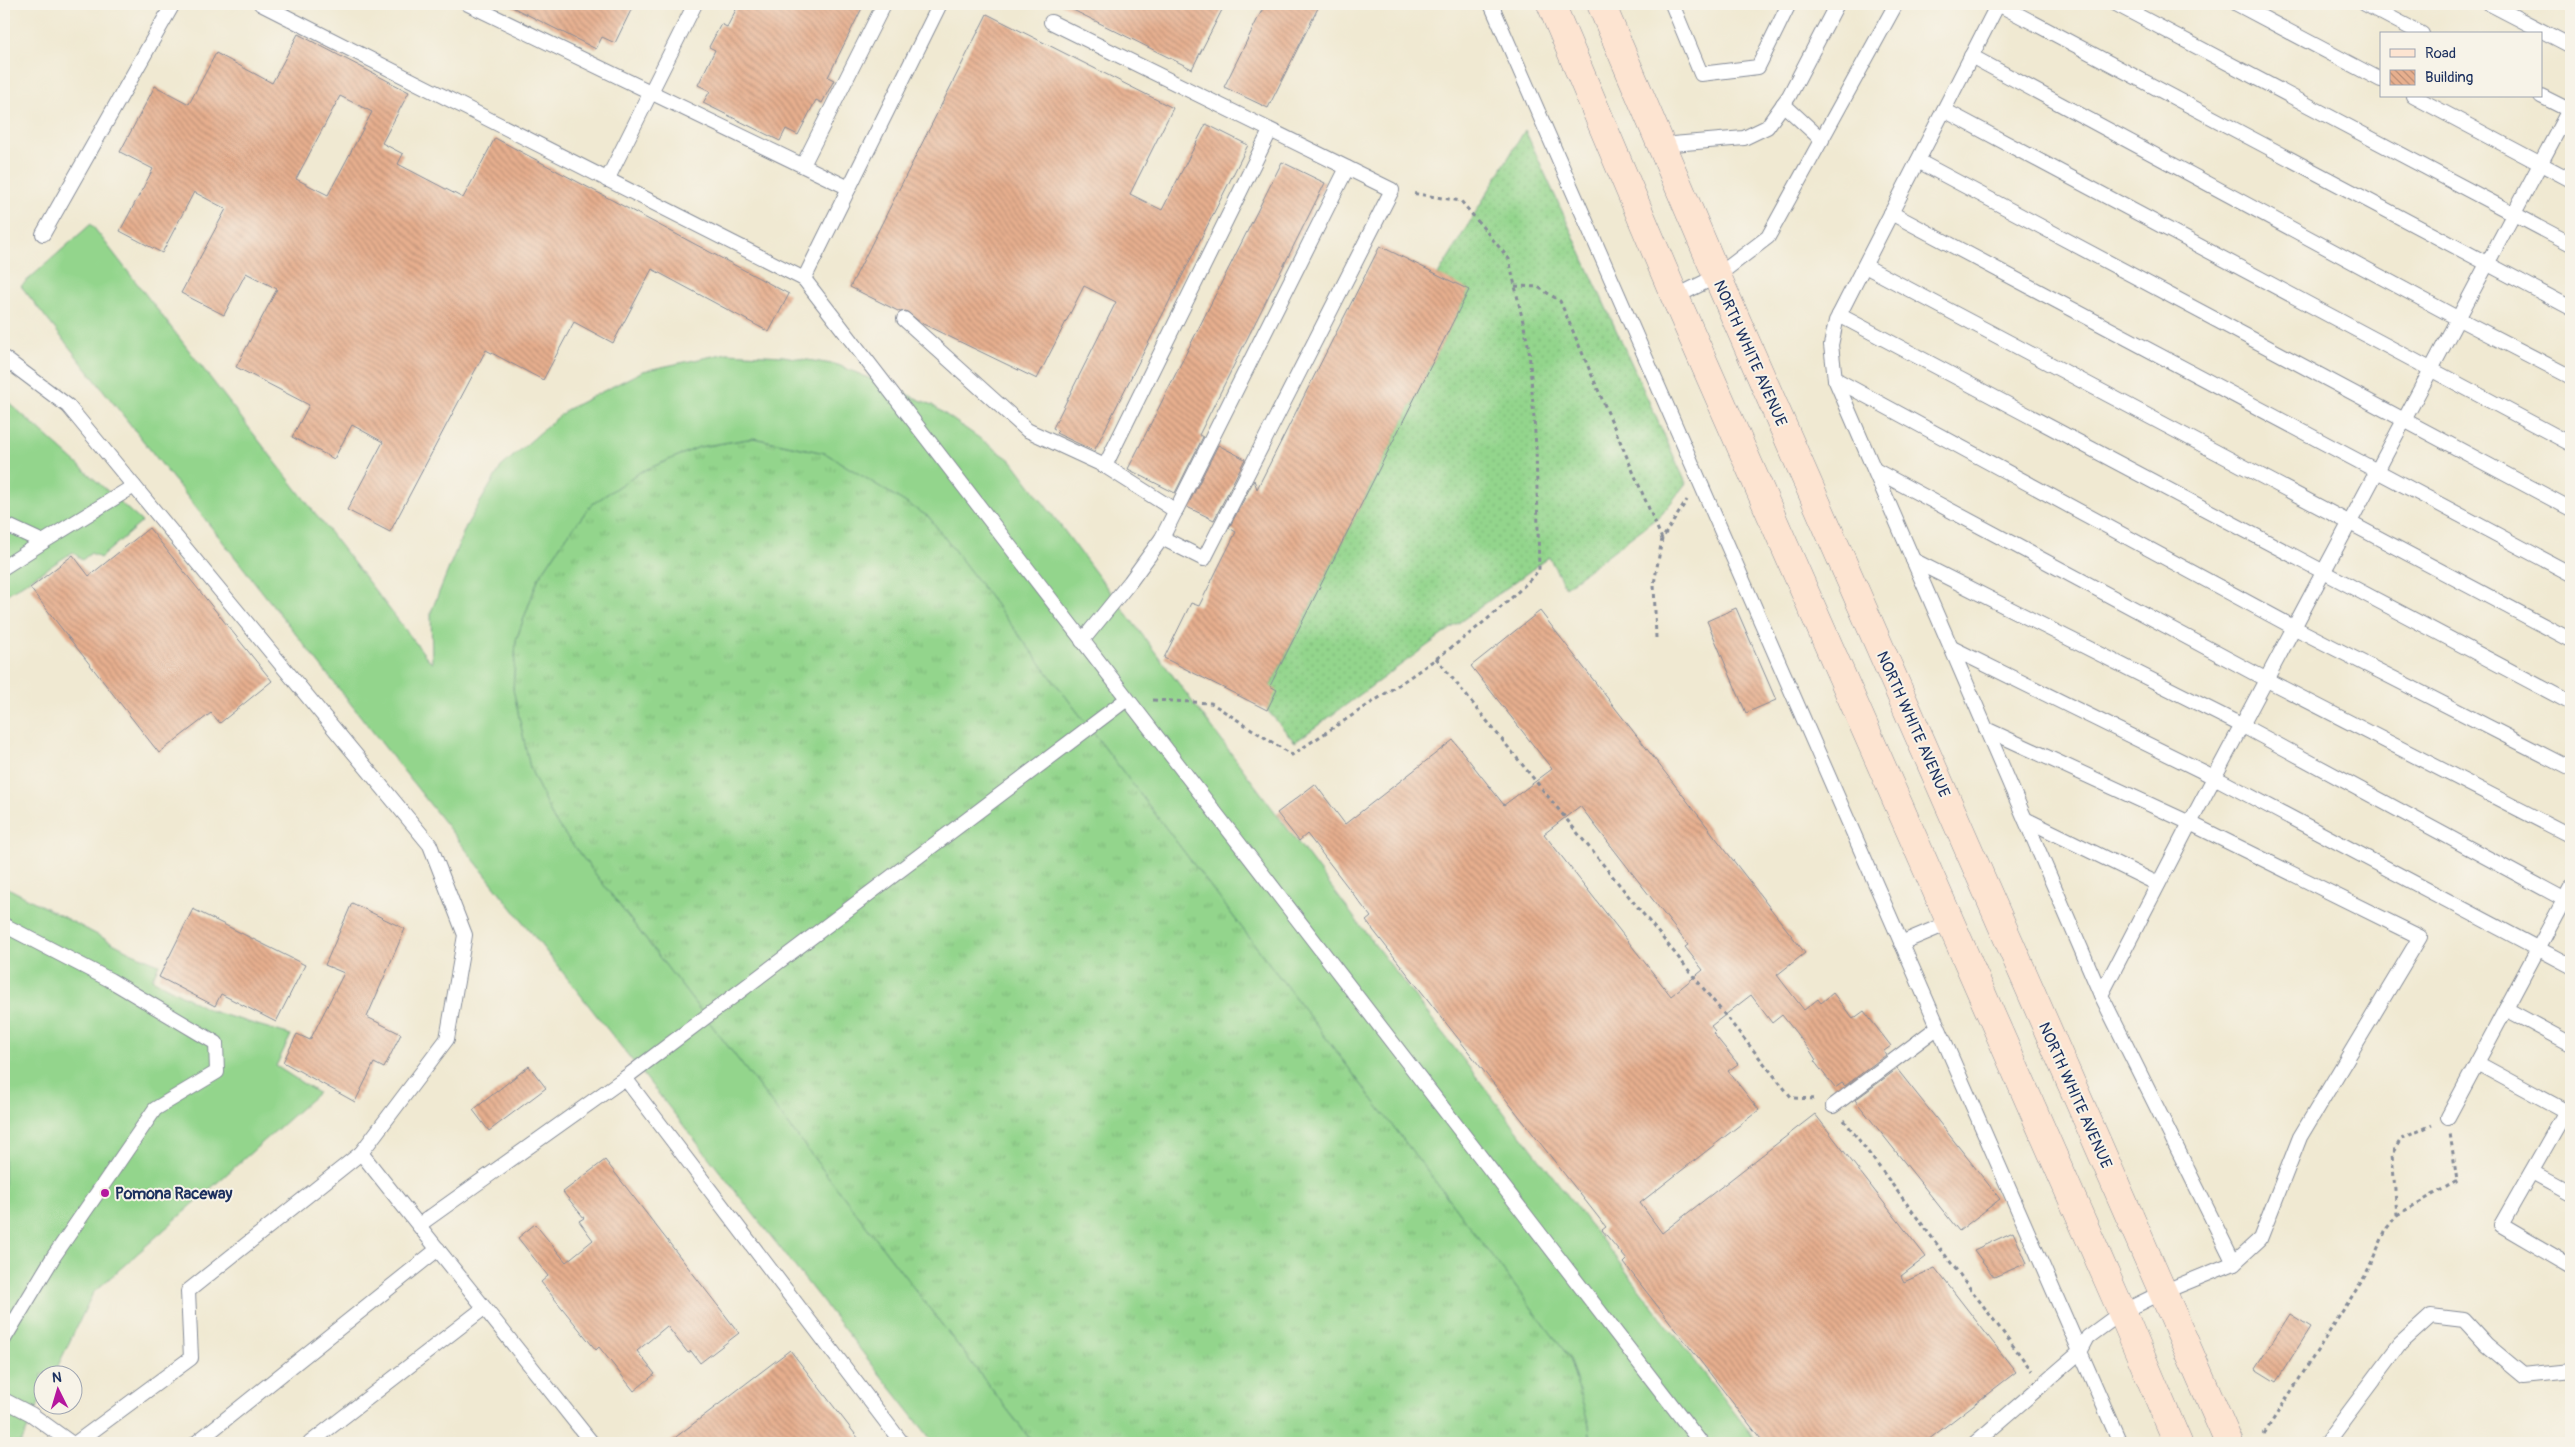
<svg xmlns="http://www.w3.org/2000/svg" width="2575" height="1447" font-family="Pangolin,sans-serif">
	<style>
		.grass { fill: url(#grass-tufts); stroke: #578275 }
		.garden { fill: url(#garden-dots); stroke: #578275 }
		.pitch { fill: #93d58c; stroke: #578275 }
		.building { fill: url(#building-back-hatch); fill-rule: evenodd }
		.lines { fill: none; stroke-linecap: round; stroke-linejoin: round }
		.lane-casing { stroke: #868c98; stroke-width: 16 }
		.secondary-casing { stroke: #868c98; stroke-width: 29 }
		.path { stroke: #868c98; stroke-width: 3; stroke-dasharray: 4 4; stroke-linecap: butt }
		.lane { stroke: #fff; stroke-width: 14 }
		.secondary { stroke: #fde4d1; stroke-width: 28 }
		.poi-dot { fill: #b5179e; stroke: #f7f3e8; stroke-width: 2 }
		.labels { text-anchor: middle; stroke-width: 4; stroke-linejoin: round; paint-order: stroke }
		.street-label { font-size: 16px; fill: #1b2f5e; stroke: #f7f3e8 }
		.poi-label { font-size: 16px; font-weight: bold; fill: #1b2f5e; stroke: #f7f3e8; text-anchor: start }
	</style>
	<defs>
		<pattern id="grass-tufts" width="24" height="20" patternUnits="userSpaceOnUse" patternTransform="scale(1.25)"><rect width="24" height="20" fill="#93d58c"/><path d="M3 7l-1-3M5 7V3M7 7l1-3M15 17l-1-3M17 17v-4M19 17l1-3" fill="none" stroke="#7eb77b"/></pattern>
		<pattern id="garden-dots" width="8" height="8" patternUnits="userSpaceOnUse" patternTransform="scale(1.25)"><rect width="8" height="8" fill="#93d58c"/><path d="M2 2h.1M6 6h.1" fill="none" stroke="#7eb77b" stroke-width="1.8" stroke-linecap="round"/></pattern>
		<pattern id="building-back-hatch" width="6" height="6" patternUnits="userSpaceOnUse" patternTransform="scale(1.25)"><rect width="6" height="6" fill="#e7af8e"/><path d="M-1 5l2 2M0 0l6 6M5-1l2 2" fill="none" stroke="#ba8f77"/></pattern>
	</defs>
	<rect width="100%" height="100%" fill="#f7f3e8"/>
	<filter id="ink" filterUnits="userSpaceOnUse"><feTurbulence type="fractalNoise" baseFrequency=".02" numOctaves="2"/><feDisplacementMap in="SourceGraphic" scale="10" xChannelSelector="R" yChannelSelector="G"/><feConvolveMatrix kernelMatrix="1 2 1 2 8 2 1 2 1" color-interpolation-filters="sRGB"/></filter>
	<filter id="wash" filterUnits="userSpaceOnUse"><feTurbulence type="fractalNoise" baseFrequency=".0096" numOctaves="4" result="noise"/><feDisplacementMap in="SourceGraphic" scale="20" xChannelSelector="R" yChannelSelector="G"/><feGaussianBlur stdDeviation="1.12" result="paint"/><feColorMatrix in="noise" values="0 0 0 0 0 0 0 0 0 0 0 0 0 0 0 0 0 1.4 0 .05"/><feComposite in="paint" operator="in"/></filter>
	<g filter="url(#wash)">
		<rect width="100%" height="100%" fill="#f0e9d2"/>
		<!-- grass -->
		<path class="grass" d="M754,438L825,453L929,517L1569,1357L1589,1425L1591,1443H1033L553,819L530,768L513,690L516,640L538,579L564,540L591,505L638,473L699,447Z"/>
		<!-- garden -->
		<path class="garden" d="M1525,130L1686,483L1662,514L1565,587L1549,557L1295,742L1267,710L1270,686L1468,291L1438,275Z"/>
		<!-- pitch -->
		<g class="pitch">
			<path d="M91,224L432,664L431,612L466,526L501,467L566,410L643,371L727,353L783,356L838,365L932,405L1012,461L1362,928L1758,1443H1591L1589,1425L1569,1357L929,517L825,453L754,438L699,447L638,473L591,505L564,540L538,579L516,640L513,689L530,768L553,819L1033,1443H934L21,286Z"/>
			<path d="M4,398L142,522L100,558L91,553L82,560L73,552L4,596Z"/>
			<path d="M4,886L130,952L159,964L152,979L211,1011L291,1035L276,1066L318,1093L93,1293L54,1374H42V1397L21,1443H4Z"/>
		</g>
		<g id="blocks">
			<!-- building -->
			<g class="building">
				<path d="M506,4H634L615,43L602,37L596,49Z"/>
				<path d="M739,4H864L828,77L834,80L822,103L816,100L798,135L786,129L780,141L703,103L710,91L698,85L715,50L709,47L721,24L727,27Z"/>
				<path d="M1061,4H1225L1192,69Z"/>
				<path d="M1265,4H1320L1268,108L1224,87Z"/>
				<path d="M987,14L1173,108L1130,194L1162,210L1206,124L1248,145L1094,451L1056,433L1058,431L1053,428L1116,302L1084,286L1037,379L921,323L906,311L900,312L850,287Z"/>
				<path d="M298,34L409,92L382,143L403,154L398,164L463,198L495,138L789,294L769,332L652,269L613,343L574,322L543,380L486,350L390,532L347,510L383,442L352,425L334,459L292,437L309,405L236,367L277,289L246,273L224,315L181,293L226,209L194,192L162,253L120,231L153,169L120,152L155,86L189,104L216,53L272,83ZM340,96L372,112L328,195L296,179Z"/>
				<path d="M1282,162L1325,183L1199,435L1203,437L1175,493L1128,469Z"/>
				<path d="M1380,246L1469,290L1270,686L1277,690L1267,710L1164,658L1191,603L1199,606L1236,532L1229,528L1254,480L1257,489Z"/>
				<path d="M1218,445L1245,459L1214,520L1187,507Z"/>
				<path d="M149,528L272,681L220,723L211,713L159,753L30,588L73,555L89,576Z"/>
				<path d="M1736,608L1776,700L1746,713L1707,621Z"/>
				<path d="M1540,611L1805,953L1777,975L1804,1010L1818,999L1821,1003L1833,993L1853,1019L1864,1011L1891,1046L1884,1051L1886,1055L1845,1086L1842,1083L1835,1088L1814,1061L1816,1060L1811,1052L1782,1015L1772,1023L1751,995L1711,1026L1715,1031L1713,1033L1738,1064L1728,1071L1759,1110L1640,1203L1662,1233L1815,1114L1926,1257L1901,1276L1904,1282L1935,1268L2016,1372L1924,1443H1764L1624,1263L1627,1260L1602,1230L1606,1227L1366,921L1371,917L1307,834L1299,841L1277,813L1315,784L1345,824L1453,740L1504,805L1552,769L1471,666ZM1580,806L1688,945L1685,947L1703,970L1671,996L1544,834Z"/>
				<path d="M352,903L405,929L367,1017L401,1034L384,1068L374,1063L355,1102L283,1062L297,1034L310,1040L344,973L325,965Z"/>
				<path d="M193,909L305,965L276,1022L221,994L215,1006L159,977Z"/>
				<path d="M529,1066L546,1088L489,1131L473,1110Z"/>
				<path d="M1897,1069L2000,1199L1959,1231L1855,1100Z"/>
				<path d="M605,1160L739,1333L700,1363L691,1351L688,1353L667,1326L637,1351L655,1374L634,1391L599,1347L596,1350L541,1282L548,1276L518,1238L535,1224L566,1262L593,1240L579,1221L584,1218L563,1192Z"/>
				<path d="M2013,1232L2027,1263L1994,1277L1974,1250Z"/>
				<path d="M2290,1314L2311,1327L2276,1382L2255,1369Z"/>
				<path d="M790,1350L862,1443H668Z"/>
			</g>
		</g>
	</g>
	<g filter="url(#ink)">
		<use href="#blocks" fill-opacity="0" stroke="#868c98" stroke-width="1"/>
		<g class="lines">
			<!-- lane casing -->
			<g class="lane-casing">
				<g id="lane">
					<path d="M261,4L804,279L1701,1443"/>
					<path d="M468,4L849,188"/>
					<path d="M1491,4L2120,1443"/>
					<path d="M1672,4L1701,74L1758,67L1789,4"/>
					<path d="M1998,4L1836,321L1831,345L1835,379L2101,995"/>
					<path d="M1998,4L2571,308"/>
					<path d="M2116,4L2571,244"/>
					<path d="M2237,4L2381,80"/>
					<path d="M2365,4L2422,34"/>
					<path d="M2490,4L2571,46"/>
					<path d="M1051,22L1392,190L1204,559L1162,538"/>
					<path d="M1971,56L2459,319L2571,377"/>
					<path d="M2413,96L2571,180"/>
					<path d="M2541,96L2571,111"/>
					<path d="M1783,104L1822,140"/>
					<path d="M1944,110L2571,444"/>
					<path d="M1661,145L1744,138L1767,127L1789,96L1837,4"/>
					<path d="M1918,161L2571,509"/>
					<path d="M803,165L884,4"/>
					<path d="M607,180L695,4"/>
					<path d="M1891,213L2571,574"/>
					<path d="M43,234L173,4"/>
					<path d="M1865,266L2571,640"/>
					<path d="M804,279L940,4"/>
					<path d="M1675,297L1717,276L1768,237L1896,4"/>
					<path d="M1839,315L2571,703"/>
					<path d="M904,319L1027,430L1105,466L1176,511"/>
					<path d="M4,358L68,406L430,845L465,935L447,1039L361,1153L188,1291L191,1358L76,1443"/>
					<path d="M1835,379L2295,628L2571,769"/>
					<path d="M1105,466L1270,131"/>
					<path d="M1875,470L2267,680L2571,836"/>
					<path d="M4,524L43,542L134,486"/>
					<path d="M1913,560L2243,726L2571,903"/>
					<path d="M4,567L43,542"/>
					<path d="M1082,641L1130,582L1162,538L1347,168"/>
					<path d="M1952,648L2216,778L2571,966"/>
					<path d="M2025,819L2158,884"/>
					<path d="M4,925L110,980L216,1043L217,1072L155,1109L54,1256L4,1339"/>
					<path d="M1901,943L1951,922"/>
					<path d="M2506,1009L2571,1044"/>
					<path d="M2477,1063L2571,1114"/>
					<path d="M625,1078L1127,699"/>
					<path d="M1833,1106L1938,1027"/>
					<path d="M2566,1111L2501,1225L2571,1266"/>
					<path d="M2448,1117L2571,887"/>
					<path d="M361,1153L592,1443"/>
					<path d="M2532,1172L2571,1193"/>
					<path d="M419,1225L625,1078L902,1443"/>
					<path d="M2234,1263L2101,995L2190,823L2571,106"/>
					<path d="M4,1400L31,1414L71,1443"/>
					<path d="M196,1443L438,1249"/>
					<path d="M310,1443L484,1308"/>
					<path d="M1975,1443L2080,1352L2088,1337L2122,1312L2163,1292L2234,1263L2260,1239L2300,1137L2420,937L2190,823L1986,729"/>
					<path d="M2326,1443L2400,1344L2431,1316L2464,1320L2487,1345L2523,1375L2571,1370"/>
				</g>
			</g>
			<!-- secondary casing -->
			<g class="secondary-casing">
				<g id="secondary">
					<path d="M1551,4L1675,297L2122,1312L2178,1443"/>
					<path d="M1601,4L1717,276L2229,1443"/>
				</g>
			</g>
			<!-- path -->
			<g class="path">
				<path d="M1515,286L1538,287L1560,301L1662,539"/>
				<path d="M1656,638L1654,584L1662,539L1687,500"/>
				<path d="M1436,658L1792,1098L1818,1099"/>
				<path d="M1153,700L1211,703L1292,755C1372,701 1474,642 1539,570L1536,447L1529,349L1509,259L1461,201L1411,193"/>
				<path d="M1844,1120L2032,1371"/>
				<path d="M2397,1215L2457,1181L2450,1133"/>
				<path d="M2264,1434L2365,1276L2387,1228L2397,1215L2392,1154L2401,1139L2432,1125"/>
			</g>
			<!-- lane -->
			<use href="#lane" class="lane"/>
			<!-- secondary -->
			<use href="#secondary" class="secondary"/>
		</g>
	</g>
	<!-- markers -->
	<circle class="poi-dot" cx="105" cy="1193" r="5"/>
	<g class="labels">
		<!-- street labels -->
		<g class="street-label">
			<text transform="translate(1751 353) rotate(66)" y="6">NORTH WHITE AVENUE</text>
			<text transform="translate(1914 724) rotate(66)" y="6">NORTH WHITE AVENUE</text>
			<text transform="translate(2076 1095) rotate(66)" y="6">NORTH WHITE AVENUE</text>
		</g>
		<!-- poi labels -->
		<g class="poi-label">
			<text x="115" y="1199">Pomona Raceway</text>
		</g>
	</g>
	<!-- margin -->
	<rect width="2575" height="1447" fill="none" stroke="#f7f3e8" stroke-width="20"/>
	<!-- legend -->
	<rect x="2380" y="32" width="162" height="65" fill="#f7f3e8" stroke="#9fa5b1"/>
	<rect x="2390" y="49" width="25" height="8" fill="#fde4d1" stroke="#9fa5b1"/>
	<text x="2425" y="58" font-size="15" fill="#1b2f5e">Road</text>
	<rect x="2390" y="70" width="25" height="15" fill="url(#building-back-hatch)" stroke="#9fa5b1"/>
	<text x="2425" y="82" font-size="15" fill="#1b2f5e">Building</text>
	<!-- north arrow -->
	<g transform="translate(58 1390) rotate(355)"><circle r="24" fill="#f7f3e8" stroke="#9fa5b1"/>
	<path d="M0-4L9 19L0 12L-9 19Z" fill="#b5179e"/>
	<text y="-8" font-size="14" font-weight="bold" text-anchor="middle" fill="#1b2f5e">N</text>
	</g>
</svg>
